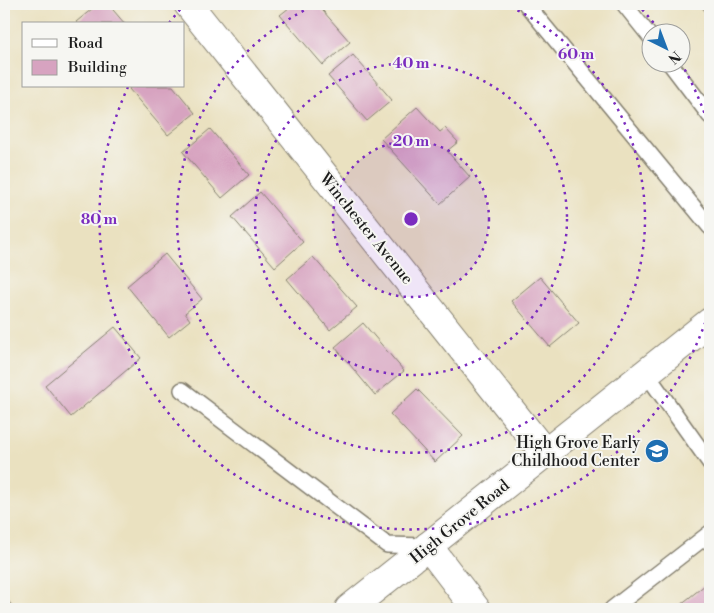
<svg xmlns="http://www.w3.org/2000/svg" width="714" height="613" font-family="'Libre Bodoni',serif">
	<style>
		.building { fill: #d7a3c0 }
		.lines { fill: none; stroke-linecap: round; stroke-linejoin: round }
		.lane-casing { stroke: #837e6e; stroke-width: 18 }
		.street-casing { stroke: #837e6e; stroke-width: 30 }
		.secondary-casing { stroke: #837e6e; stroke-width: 30 }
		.lane { stroke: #fff; stroke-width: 15 }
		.street { stroke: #fff; stroke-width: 28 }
		.secondary { stroke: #fff; stroke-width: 28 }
		.ring { fill: none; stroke: #7b2cbf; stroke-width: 2.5; stroke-dasharray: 2.5 5 }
		.labels { text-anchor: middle; stroke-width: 4; stroke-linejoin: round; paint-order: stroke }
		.street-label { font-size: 16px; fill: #1c1c1c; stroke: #f6f6f2 }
		.poi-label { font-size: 16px; fill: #1c1c1c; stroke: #f6f6f2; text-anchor: end }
		.centre { fill: #7b2cbf; stroke: #f6f6f2; stroke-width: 2.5 }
		.ring-label { font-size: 15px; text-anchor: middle; font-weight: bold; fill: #7b2cbf; stroke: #f6f6f2; stroke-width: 4; stroke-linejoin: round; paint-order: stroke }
	</style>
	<rect width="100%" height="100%" fill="#f6f6f2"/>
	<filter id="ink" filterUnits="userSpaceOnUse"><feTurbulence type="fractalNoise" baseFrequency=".02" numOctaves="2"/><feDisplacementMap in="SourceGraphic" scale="10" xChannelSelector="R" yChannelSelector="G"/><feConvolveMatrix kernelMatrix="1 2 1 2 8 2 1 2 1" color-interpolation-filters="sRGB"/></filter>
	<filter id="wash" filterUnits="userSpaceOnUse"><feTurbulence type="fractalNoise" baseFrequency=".0096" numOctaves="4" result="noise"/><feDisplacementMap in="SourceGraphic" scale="20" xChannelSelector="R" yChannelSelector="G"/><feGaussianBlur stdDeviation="1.12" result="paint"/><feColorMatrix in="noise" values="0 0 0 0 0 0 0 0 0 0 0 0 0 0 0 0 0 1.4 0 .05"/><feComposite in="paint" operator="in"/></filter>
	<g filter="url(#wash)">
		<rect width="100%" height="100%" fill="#eae1c0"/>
		<g id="blocks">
			<!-- building -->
			<g class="building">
				<path d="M98,4H108L125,24H78L76,22Z"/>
				<path d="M294,4H317L350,42L323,65L280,15Z"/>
				<path d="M699,4H710V17Z"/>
				<path d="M353,55L392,100L367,121L328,76Z"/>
				<path d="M132,86H173L195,113L168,135L129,89Z"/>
				<path d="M417,107L440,132L445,128L458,142L447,151L470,177L440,204L381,139Z"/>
				<path d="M210,129L249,175L222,198L183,152Z"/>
				<path d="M260,192L303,242L275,267L232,217Z"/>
				<path d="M165,254L202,299L185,313L190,320L169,337L127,286Z"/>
				<path d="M313,257L357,307L330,330L287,279Z"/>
				<path d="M540,277L579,323L550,347L511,301Z"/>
				<path d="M363,323L404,371L375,395L335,347Z"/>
				<path d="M115,327L141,358L71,417L45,385Z"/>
				<path d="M417,389L463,436L435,462L390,414Z"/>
				<path d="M710,581V609H675Z"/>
				<path d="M4,596L15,609H4Z"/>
			</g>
		</g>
	</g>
	<g filter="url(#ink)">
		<use href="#blocks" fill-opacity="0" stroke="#837e6e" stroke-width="1"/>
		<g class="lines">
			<!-- lane casing -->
			<g class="lane-casing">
				<g id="lane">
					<path d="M526,4L710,227"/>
					<path d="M624,4L652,39"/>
					<path d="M669,62L710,116"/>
					<path d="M646,373L710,463"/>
					<path d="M182,390L387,545L426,546"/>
					<path d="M612,609L710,533"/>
				</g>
			</g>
			<!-- street casing -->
			<g class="street-casing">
				<g id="street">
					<path d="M188,4L545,453"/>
					<path d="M428,546L476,609"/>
				</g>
			</g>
			<!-- secondary casing -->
			<g class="secondary-casing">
				<path id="secondary" d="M349,609L710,322"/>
			</g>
			<!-- lane -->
			<use href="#lane" class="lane"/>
			<!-- street -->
			<use href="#street" class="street"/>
			<!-- secondary -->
			<use href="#secondary" class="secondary"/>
		</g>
	</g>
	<!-- distance rings -->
	<circle cx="411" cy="219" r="78" fill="#7b2cbf" fill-opacity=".12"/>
	<g class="ring">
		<circle cx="411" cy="219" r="78"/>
		<circle cx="411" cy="219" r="156"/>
		<path d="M504 4A234 234 0 1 1 318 4"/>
		<path d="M710 308A312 312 0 1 1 128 87M169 23A312 312 0 0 1 185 4M637 4A312 312 0 0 1 660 31M681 63A312 312 0 0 1 710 130"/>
	</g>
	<!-- icons -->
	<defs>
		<g id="school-disc" transform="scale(1.25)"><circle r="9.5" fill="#1f6fb2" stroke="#f6f6f2"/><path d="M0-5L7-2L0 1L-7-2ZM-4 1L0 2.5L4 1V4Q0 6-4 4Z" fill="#fff"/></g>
	</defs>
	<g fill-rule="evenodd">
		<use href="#school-disc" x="657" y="451"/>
	</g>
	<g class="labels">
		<!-- street labels -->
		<g class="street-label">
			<text transform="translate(367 228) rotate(51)" y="6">Winchester Avenue</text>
			<text transform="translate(459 521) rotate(-39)" y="6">High Grove Road</text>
		</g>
		<!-- poi labels -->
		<g class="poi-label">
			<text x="640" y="448">High Grove Early<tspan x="640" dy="18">Childhood Center</tspan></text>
		</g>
	</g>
	<circle cx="411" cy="219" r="8" class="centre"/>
	<g class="ring-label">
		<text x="576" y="59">60 m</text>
		<text x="411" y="68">40 m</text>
		<text x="411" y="146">20 m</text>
		<text x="99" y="224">80 m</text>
	</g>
	<!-- margin -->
	<rect width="714" height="613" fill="none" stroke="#f6f6f2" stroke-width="20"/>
	<!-- legend -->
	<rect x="22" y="22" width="162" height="65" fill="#f6f6f2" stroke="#9f9f9c"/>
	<rect x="32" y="39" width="25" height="8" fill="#ffffff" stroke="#9f9f9c"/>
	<text x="68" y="48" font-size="15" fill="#1c1c1c">Road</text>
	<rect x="32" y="60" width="25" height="15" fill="#d7a3c0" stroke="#9f9f9c"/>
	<text x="68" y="72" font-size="15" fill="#1c1c1c">Building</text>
	<!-- north arrow -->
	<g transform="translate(666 48) rotate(138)"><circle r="24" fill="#f6f6f2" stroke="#9f9f9c"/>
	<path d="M0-4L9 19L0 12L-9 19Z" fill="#1f6fb2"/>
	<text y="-8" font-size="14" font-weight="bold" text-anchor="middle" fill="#1c1c1c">N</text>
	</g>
</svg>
